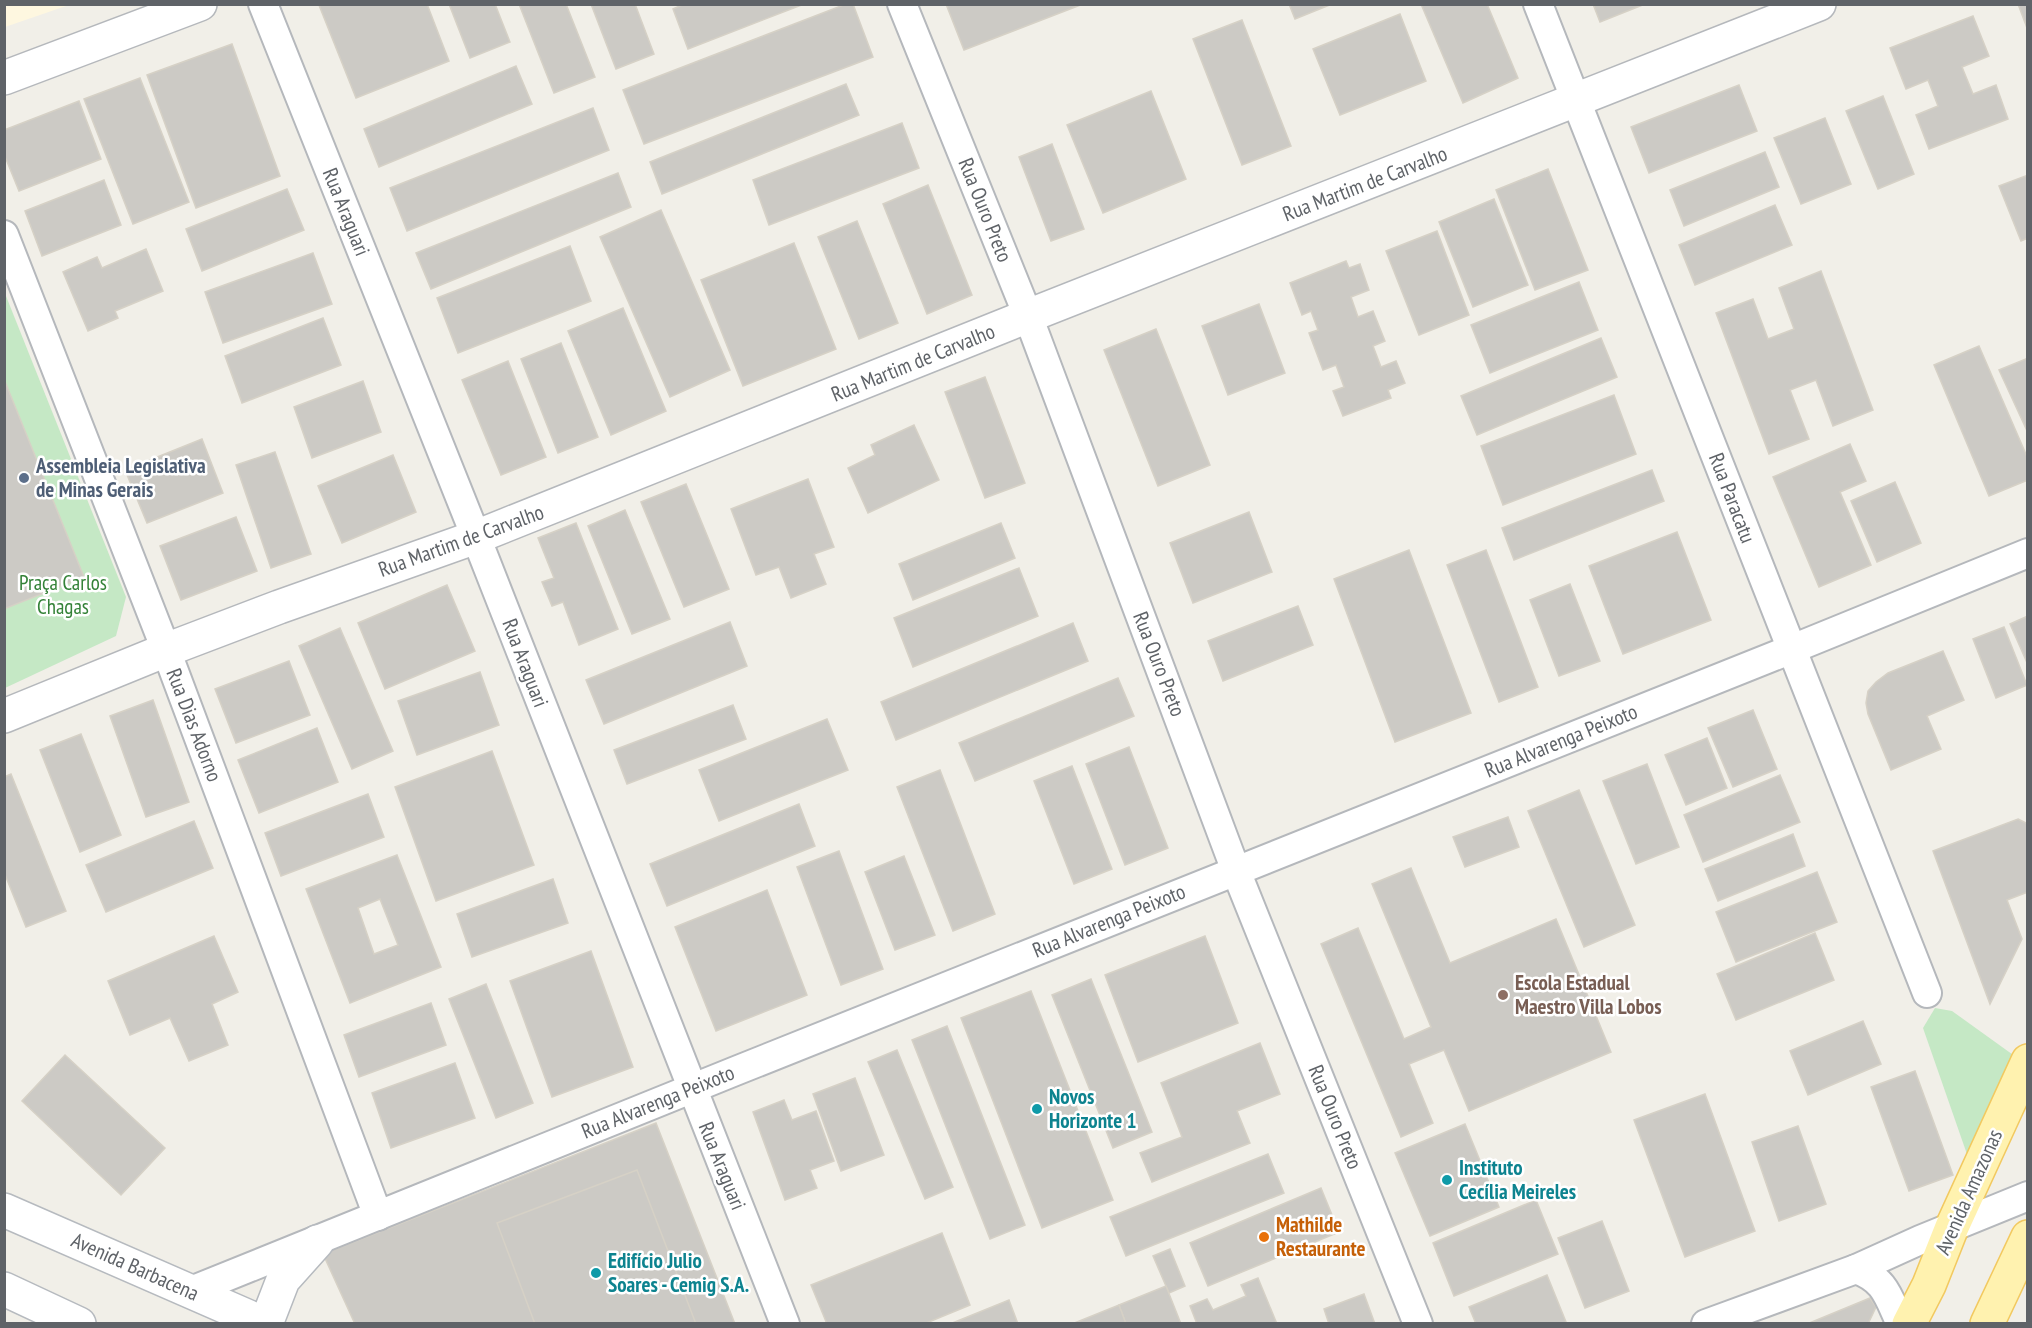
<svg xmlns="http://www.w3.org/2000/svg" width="2032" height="1328" font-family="'PT Sans Narrow',sans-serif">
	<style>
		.commercial { fill: #fef7e0 }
		.green { fill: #c5e8c5 }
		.building { fill: #cccac5; stroke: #d6d1c6; stroke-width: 1.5; fill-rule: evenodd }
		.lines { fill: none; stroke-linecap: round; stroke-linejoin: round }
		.minor-casing { stroke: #b5b8bc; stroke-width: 32 }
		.tertiary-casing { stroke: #b5b8bc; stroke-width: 36 }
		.secondary-casing { stroke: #b6babf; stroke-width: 36 }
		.primary-casing { stroke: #f2c960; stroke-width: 36 }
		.minor { stroke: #fff; stroke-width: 28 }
		.tertiary { stroke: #fff; stroke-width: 33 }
		.secondary { stroke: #fff; stroke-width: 33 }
		.primary { stroke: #fff2af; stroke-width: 33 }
		.service-dot { fill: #5c6f8a; stroke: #fff; stroke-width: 2 }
		.education-dot { fill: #8d6e63; stroke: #fff; stroke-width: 2 }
		.culture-dot { fill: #0f9aa8; stroke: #fff; stroke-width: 2 }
		.food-dot { fill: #e8710a; stroke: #fff; stroke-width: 2 }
		.labels { text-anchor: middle; stroke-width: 5; stroke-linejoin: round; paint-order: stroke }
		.street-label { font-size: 21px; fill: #5f6368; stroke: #fff }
		.service-label { font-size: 21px; font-weight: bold; fill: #4e5e75; stroke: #fff; text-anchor: start }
		.park-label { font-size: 21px; fill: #348238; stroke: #fff }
		.education-label { font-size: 21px; font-weight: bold; fill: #785e54; stroke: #fff; text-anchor: start }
		.culture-label { font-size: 21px; font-weight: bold; fill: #0d838f; stroke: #fff; text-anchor: start }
		.food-label { font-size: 21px; font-weight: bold; fill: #c56008; stroke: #fff; text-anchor: start }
	</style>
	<rect width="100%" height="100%" fill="#f1efe8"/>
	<!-- commercial -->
	<path class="commercial" d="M5,4H69V5L5,27Z"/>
	<!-- green -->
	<g class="green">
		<path d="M4,291L126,597L116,636L5,688Z"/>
		<path d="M1935,1008L1952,1011L2016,1057L1969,1160L1923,1028Z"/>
	</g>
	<!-- building -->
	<g class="building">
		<path d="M321,4H427L449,61L356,98L319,5Z"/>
		<path d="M449,4H495L510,42L470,58Z"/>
		<path d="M519,4H566L595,77L554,93Z"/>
		<path d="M591,4H635L654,54L616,69Z"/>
		<path d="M684,4H804L688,49L673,9Z"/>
		<path d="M846,4H853L873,57L644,144L623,90Z"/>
		<path d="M946,4H1083L964,50Z"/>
		<path d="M1289,4H1332L1295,19Z"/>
		<path d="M1421,4H1487L1518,78L1463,103Z"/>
		<path d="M1593,4H1645L1600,22Z"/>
		<path d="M2018,4H2028V28H2027Z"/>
		<path d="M1400,14L1426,81L1340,115L1313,49Z"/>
		<path d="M1973,16L1989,56L1962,67L1973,94L1996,85L2008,119L1929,149L1916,115L1938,106L1928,80L1906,89L1890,48Z"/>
		<path d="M1242,20L1291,146L1242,165L1193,39Z"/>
		<path d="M232,44L280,176L196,208L147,75Z"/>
		<path d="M516,66L532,104L379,167L364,129Z"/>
		<path d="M140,78L189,202L133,224L84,99Z"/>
		<path d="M846,84L859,115L662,194L650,162Z"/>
		<path d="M1739,85L1757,131L1649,173L1631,127Z"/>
		<path d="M1151,91L1186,179L1103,213L1067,125Z"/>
		<path d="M1883,96L1914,174L1878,189L1846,111Z"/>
		<path d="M79,101L101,159L19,191L4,154V130Z"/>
		<path d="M593,108L609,150L407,231L390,188Z"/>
		<path d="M1825,118L1851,184L1801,204L1774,138Z"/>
		<path d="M902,123L919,168L769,225L753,180Z"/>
		<path d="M1052,144L1084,229L1051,241L1019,157Z"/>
		<path d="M1765,152L1779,187L1684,226L1670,190Z"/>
		<path d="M1548,169L1588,270L1535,290L1496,190Z"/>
		<path d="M618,173L631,207L431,289L416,253Z"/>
		<path d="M2028,175V238L2021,241L1999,186Z"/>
		<path d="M104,180L121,225L42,256L25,211Z"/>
		<path d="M928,185L972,295L927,314L883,204Z"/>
		<path d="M287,189L304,230L202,271L186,229Z"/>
		<path d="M1494,199L1528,285L1473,307L1439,222Z"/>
		<path d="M1775,205L1792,245L1695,285L1679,245Z"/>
		<path d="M661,210L730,370L670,397L600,237Z"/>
		<path d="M857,221L898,323L859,339L818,237Z"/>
		<path d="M1437,231L1469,315L1419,335L1386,251Z"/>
		<path d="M794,243L836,349L743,386L701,280Z"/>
		<path d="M570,246L591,301L458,353L437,298Z"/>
		<path d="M146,249L163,291L115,311L118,318L88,331L63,272L97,257L102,268Z"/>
		<path d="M313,253L332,304L223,343L205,292Z"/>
		<path d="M1346,261L1349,268L1360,264L1369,290L1351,297L1358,317L1373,311L1385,341L1373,346L1381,367L1396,361L1405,383L1388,390L1391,398L1343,416L1333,391L1344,387L1336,365L1323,370L1309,333L1318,330L1311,311L1302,315L1290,283Z"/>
		<path d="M1821,271L1873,410L1833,426L1816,380L1790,390L1809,439L1769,454L1716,313L1753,299L1768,339L1794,329L1779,288Z"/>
		<path d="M1579,282L1598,330L1490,373L1471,325Z"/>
		<path d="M1259,304L1285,373L1228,395L1202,326Z"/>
		<path d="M623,308L666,411L611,435L568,331Z"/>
		<path d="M323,318L341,365L242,403L225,356Z"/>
		<path d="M1156,329L1210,465L1158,486L1104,350Z"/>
		<path d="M1601,338L1617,377L1477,435L1461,396Z"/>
		<path d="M561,343L598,437L558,453L521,359Z"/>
		<path d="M1979,346L2028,459V480L1989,496L1934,365Z"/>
		<path d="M2028,358V433L1999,370Z"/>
		<path d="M508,361L546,457L501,475L462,380Z"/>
		<path d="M985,377L1025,483L985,498L945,392Z"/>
		<path d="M4,379L84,577L4,609Z"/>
		<path d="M363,381L381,432L312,458L294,407Z"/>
		<path d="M1614,395L1636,454L1503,505L1481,446Z"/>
		<path d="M914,425L939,480L868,513L848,468L875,455L871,445Z"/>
		<path d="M202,439L223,493L147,523L125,470Z"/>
		<path d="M1850,444L1866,481L1840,492L1871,565L1819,587L1773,477Z"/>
		<path d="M275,452L311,554L271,568L236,465Z"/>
		<path d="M393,455L416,512L342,543L318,486Z"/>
		<path d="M1652,470L1664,501L1514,560L1502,528Z"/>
		<path d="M808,479L834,547L814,554L826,584L791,598L779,567L756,575L731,509Z"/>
		<path d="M1895,482L1921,543L1877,562L1851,501Z"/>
		<path d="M686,484L729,589L684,607L641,502Z"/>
		<path d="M625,510L670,619L632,634L588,526Z"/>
		<path d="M1249,512L1272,572L1193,603L1170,543Z"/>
		<path d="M236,517L257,571L181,600L160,546Z"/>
		<path d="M576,523L618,629L579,645L563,602L552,606L542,582L554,578L538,538Z"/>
		<path d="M1001,523L1015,558L913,600L899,564Z"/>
		<path d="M1677,532L1711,620L1623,654L1589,566Z"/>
		<path d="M1409,550L1471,713L1395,742L1334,579Z"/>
		<path d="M1486,550L1538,687L1499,702L1447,565Z"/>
		<path d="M1019,568L1038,616L913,667L894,618Z"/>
		<path d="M1570,584L1600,661L1559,676L1530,600Z"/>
		<path d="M447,585L475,651L385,689L358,623Z"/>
		<path d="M1298,606L1313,645L1223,681L1208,641Z"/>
		<path d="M2028,616V665L2010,624Z"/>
		<path d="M730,622L747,666L604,724L586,680Z"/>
		<path d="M1073,623L1088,661L896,740L881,702Z"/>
		<path d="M2004,627L2027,685L1996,698L1973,639Z"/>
		<path d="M340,628L393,751L352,769L299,646Z"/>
		<path d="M1943,651L1964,700L1927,716L1941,749L1891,770L1868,714L1866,703L1868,691L1876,682L1888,673Z"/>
		<path d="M289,661L310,715L236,743L215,689Z"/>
		<path d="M480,672L499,725L417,755L398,701Z"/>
		<path d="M1118,678L1134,716L975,781L959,743Z"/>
		<path d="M153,700L189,802L146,817L110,716Z"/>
		<path d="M733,705L746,739L627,784L614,750Z"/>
		<path d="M1753,710L1777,769L1733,787L1708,728Z"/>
		<path d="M827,719L848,770L719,821L699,770Z"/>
		<path d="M317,728L338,782L259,813L238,760Z"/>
		<path d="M81,734L121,835L80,852L40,750Z"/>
		<path d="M1707,738L1727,788L1686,805L1665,755Z"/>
		<path d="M1129,747L1168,848L1125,865L1086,764Z"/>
		<path d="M492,751L534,865L436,901L395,787Z"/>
		<path d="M1647,764L1679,847L1636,864L1603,781Z"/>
		<path d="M1072,766L1112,869L1074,884L1034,781Z"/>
		<path d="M940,770L995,914L953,931L897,787Z"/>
		<path d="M11,774L66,911L26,927L4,872V777Z"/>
		<path d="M1780,775L1800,822L1703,862L1684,815Z"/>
		<path d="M1579,790L1635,925L1584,947L1528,811Z"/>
		<path d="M368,794L384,837L281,876L265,833Z"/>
		<path d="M799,804L815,846L667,906L650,864Z"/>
		<path d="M1508,817L1519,847L1465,867L1453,837Z"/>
		<path d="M2018,819L2028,824V892L2007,900L2022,939L1990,1004L1933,851Z"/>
		<path d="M194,821L213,868L106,912L86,865Z"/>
		<path d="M1793,834L1805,866L1718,901L1705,869Z"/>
		<path d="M839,851L883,969L841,985L797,867Z"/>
		<path d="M397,855L441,967L350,1003L306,889ZM380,899L398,945L374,954L358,908Z"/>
		<path d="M904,856L935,935L895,950L865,872Z"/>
		<path d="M1411,868L1450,963L1556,919L1611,1052L1469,1111L1444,1050L1409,1064L1433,1123L1401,1137L1321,944L1358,928L1404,1039L1431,1027L1372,884Z"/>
		<path d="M1817,872L1837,922L1736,962L1716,912Z"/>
		<path d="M553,879L568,923L472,957L457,914Z"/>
		<path d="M767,890L807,995L716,1031L675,927Z"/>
		<path d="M1815,933L1834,980L1736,1020L1717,974Z"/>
		<path d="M214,936L238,992L212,1004L228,1045L189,1061L170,1018L130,1035L108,981Z"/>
		<path d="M1205,936L1238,1023L1138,1062L1105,975Z"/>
		<path d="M591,951L633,1067L552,1097L510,981Z"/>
		<path d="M1091,979L1152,1132L1113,1148L1052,995Z"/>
		<path d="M486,984L533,1103L496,1118L449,999Z"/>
		<path d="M1031,991L1113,1200L1042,1228L961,1018Z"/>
		<path d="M431,1003L446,1045L359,1077L344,1035Z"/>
		<path d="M1863,1021L1881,1064L1808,1095L1790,1051Z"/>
		<path d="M947,1026L1025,1225L990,1239L912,1040Z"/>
		<path d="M1260,1043L1280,1094L1237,1111L1250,1143L1152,1182L1140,1153L1182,1137L1161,1083Z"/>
		<path d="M897,1050L953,1187L925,1199L868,1062Z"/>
		<path d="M65,1055L165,1148L121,1195L22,1101Z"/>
		<path d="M455,1063L475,1118L391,1148L372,1093Z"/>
		<path d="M1915,1071L1953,1175L1909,1191L1871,1087Z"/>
		<path d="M855,1078L884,1155L841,1171L813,1094Z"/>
		<path d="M1705,1094L1755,1231L1685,1257L1634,1120Z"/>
		<path d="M784,1100L792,1120L816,1111L834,1161L810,1170L817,1188L785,1200L753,1112Z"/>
		<path d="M656,1123L735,1324H355L323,1254Z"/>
		<path d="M1465,1124L1499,1207L1430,1236L1395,1153Z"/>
		<path d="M1798,1126L1826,1204L1779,1221L1752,1142Z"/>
		<path d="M1268,1154L1284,1193L1126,1256L1110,1217Z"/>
		<path d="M637,1170L696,1324H535L497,1223Z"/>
		<path d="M1321,1188L1339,1232L1208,1286L1190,1243Z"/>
		<path d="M1536,1200L1558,1254L1454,1296L1433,1243Z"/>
		<path d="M1602,1221L1629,1291L1585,1308L1558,1238Z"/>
		<path d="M942,1233L970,1305L924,1324H827L811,1285Z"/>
		<path d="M1170,1249L1185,1286L1169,1293L1153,1256Z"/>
		<path d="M1547,1275L1566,1322L1562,1324H1476L1469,1307Z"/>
		<path d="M1258,1278L1277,1324H1197L1190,1306L1207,1299L1213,1310L1246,1296L1241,1285Z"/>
		<path d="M1166,1286L1181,1324H1126L1119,1305Z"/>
		<path d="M1364,1294L1375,1324H1329L1324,1309Z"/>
		<path d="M1870,1298L1876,1307L1868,1324H1807Z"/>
		<path d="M1009,1300L1018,1324H950Z"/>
		<path d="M1119,1305L1126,1324H1072Z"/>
	</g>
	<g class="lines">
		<!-- minor casing -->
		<g class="minor-casing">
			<g id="minor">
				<path d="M263,4L476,537L785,1324"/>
				<path d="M902,4L1028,316L1236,871L1418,1324"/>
				<path d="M1538,4L1927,993"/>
				<path d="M4,235L166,650L378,1216"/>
				<path d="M1856,1269C1886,1280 1888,1297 1901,1324"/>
				<path d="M191,1291L738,1070L1792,649L2028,553"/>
				<path d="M1706,1324L1856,1269L1920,1240L2028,1196"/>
			</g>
		</g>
		<!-- tertiary casing -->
		<g class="tertiary-casing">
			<g id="tertiary">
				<path d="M4,78L200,4"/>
				<path d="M4,716L166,650L279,607L476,537L1028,316L1819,4"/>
			</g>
		</g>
		<!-- secondary casing -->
		<g class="secondary-casing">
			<g id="secondary">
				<path d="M4,1210L265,1324"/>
				<path d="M4,1289L79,1324"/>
				<path d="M266,1324L283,1280L317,1242"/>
			</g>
		</g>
		<!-- primary casing -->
		<g class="primary-casing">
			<g id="primary">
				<path d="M1909,1324L1929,1285L1952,1227L2028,1061"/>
				<path d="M1987,1324L2028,1237"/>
			</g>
		</g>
		<!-- minor -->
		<use href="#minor" class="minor"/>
		<!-- tertiary -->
		<use href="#tertiary" class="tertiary"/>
		<!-- secondary -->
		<use href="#secondary" class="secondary"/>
		<!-- primary -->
		<use href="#primary" class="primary"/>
	</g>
	<!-- markers -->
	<circle class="service-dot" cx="24" cy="478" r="6"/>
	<circle class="education-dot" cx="1503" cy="995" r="6"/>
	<g class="culture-dot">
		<circle cx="1037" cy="1109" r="6"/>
		<circle cx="1447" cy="1180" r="6"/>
		<circle cx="596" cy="1273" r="6"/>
	</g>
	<circle class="food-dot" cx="1264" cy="1237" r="6"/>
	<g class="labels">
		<!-- street labels -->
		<g class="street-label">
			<text transform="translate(1365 184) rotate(-21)" y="7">Rua Martim de Carvalho</text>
			<text transform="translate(985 210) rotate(68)" y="7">Rua Ouro Preto</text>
			<text transform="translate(346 212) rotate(68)" y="7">Rua Araguari</text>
			<text transform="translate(913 363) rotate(-22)" y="7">Rua Martim de Carvalho</text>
			<text transform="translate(1732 498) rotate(69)" y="7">Rua Paracatu</text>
			<text transform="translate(461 541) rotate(-20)" y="7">Rua Martim de Carvalho</text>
			<text transform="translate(525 663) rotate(69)" y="7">Rua Araguari</text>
			<text transform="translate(1159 664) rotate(69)" y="7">Rua Ouro Preto</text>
			<text transform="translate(194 725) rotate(69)" y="7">Rua Dias Adorno</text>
			<text transform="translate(1561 741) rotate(-22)" y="7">Rua Alvarenga Peixoto</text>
			<text transform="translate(1109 921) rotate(-22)" y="7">Rua Alvarenga Peixoto</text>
			<text transform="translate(658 1102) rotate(-22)" y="7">Rua Alvarenga Peixoto</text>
			<text transform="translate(1335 1117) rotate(68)" y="7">Rua Ouro Preto</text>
			<text transform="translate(722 1166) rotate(68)" y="7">Rua Araguari</text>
			<text transform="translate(1969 1192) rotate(-66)" y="7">Avenida Amazonas</text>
			<text transform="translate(135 1267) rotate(24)" y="7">Avenida Barbacena</text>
		</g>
		<!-- service labels -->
		<g class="service-label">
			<text x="36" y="473">Assembleia Legislativa<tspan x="36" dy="24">de Minas Gerais</tspan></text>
		</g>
		<!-- park labels -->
		<g class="park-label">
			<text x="63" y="590">Praça Carlos<tspan x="63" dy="24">Chagas</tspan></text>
		</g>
		<!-- education labels -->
		<g class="education-label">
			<text x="1515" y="990">Escola Estadual<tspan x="1515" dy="24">Maestro Villa Lobos</tspan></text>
		</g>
		<!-- culture labels -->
		<g class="culture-label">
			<text x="1049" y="1104">Novos<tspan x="1049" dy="24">Horizonte 1</tspan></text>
			<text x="1459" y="1175">Instituto<tspan x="1459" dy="24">Cecília Meireles</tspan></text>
			<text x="608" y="1268">Edifício Julio<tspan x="608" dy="24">Soares - Cemig S.A.</tspan></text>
		</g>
		<!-- food labels -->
		<g class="food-label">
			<text x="1276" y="1232">Mathilde<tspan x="1276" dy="24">Restaurante</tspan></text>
		</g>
	</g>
	<!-- border -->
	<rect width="2032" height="1328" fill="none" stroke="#5f6368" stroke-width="12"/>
</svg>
